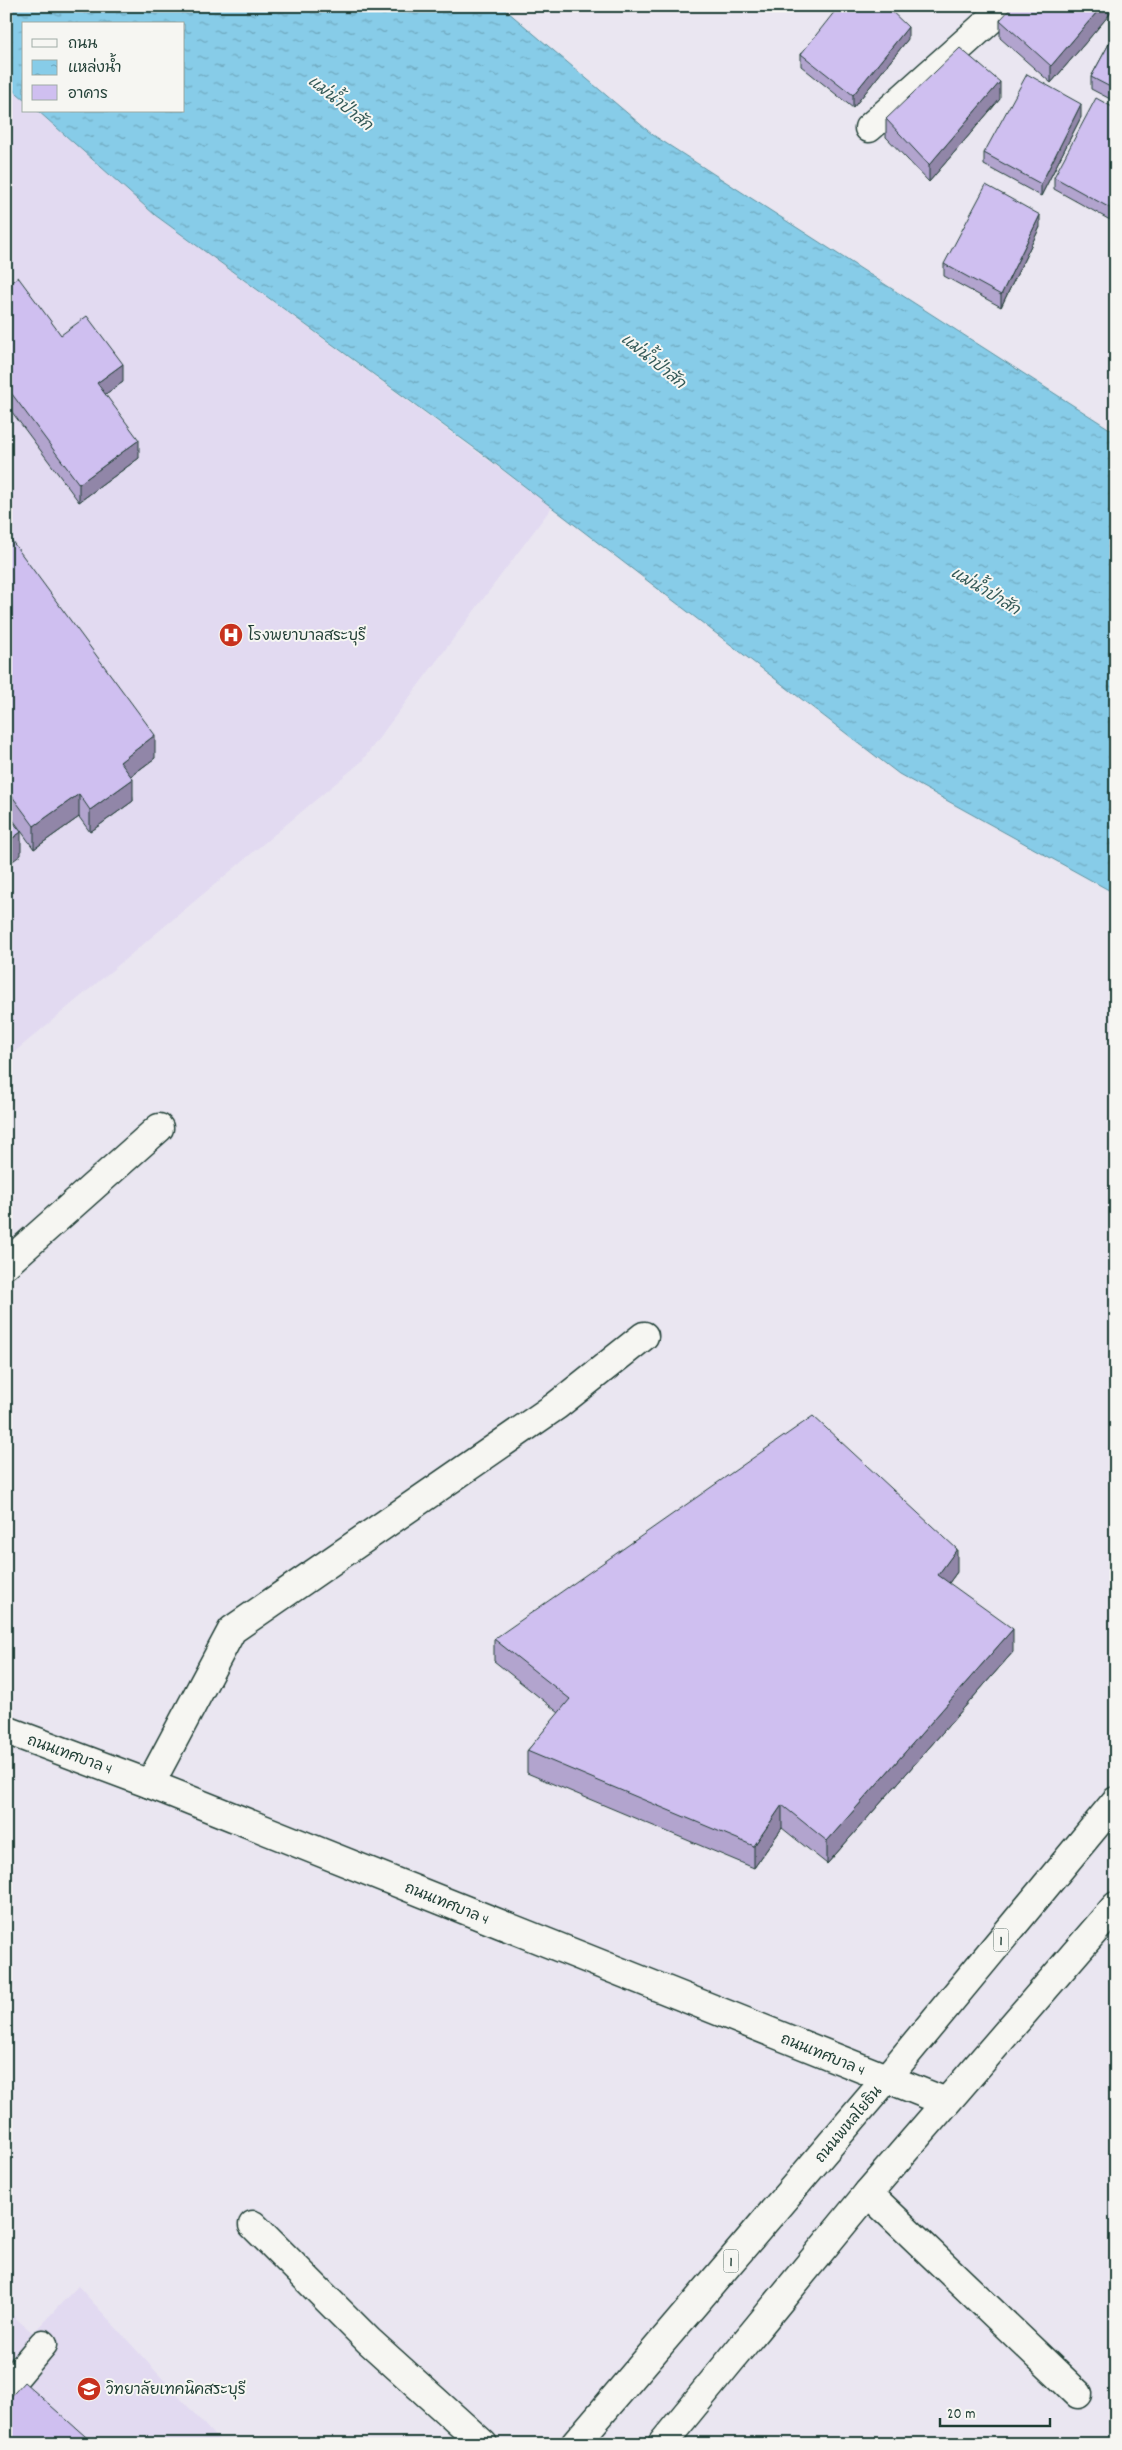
<svg xmlns="http://www.w3.org/2000/svg" width="1122" height="2450" font-family="Dekko,'Playpen Sans Thai',sans-serif">
	<style>
		.built { fill: #e2daf1 }
		.water { fill: url(#water-ripples); stroke: #5d93a0 }
		.lines { fill: none; stroke-linecap: round; stroke-linejoin: round }
		.minor-casing { stroke: #1f3d34; stroke-width: 31 }
		.major-casing { stroke: #1f3d34; stroke-width: 31 }
		.minor { stroke: #f6f6f2; stroke-width: 28 }
		.major { stroke: #f6f6f2; stroke-width: 28 }
		.wall { fill: #b2a4ce; stroke: #1f3d34 }
		.shaded-wall { fill: #9186a8; stroke: #1f3d34 }
		.building { fill: #cfbff0; stroke: #1f3d34 }
		.labels { text-anchor: middle; stroke-width: 4; stroke-linejoin: round; paint-order: stroke }
		.shield { fill: #f6f6f2; stroke: #60746d; stroke-width: 1 }
		.shield-label { font-size: 14px; font-weight: bold; fill: #1f3d34 }
		.poi-label { font-size: 15px; fill: #1f3d34; stroke: #f6f6f2; text-anchor: start }
		.street-label { font-size: 15px; fill: #1f3d34; stroke: #f6f6f2 }
		.water-label { font-size: 16px; font-style: italic; fill: #345a58; stroke: #f6f6f2 }
	</style>
	<defs>
		<pattern id="water-ripples" width="26" height="14" patternUnits="userSpaceOnUse" patternTransform="scale(1.25)"><rect width="26" height="14" fill="#87cce8"/><path d="M2 4q2-2 4 0t4 0M15 11q2-2 4 0t4 0" fill="none" stroke="#6ea7bd"/></pattern>
	</defs>
	<rect width="100%" height="100%" fill="#eae6f1"/>
	<filter id="ink" filterUnits="userSpaceOnUse"><feTurbulence type="fractalNoise" baseFrequency=".02" numOctaves="2"/><feDisplacementMap in="SourceGraphic" scale="10" xChannelSelector="R" yChannelSelector="G"/><feConvolveMatrix kernelMatrix="1 2 1 2 8 2 1 2 1" color-interpolation-filters="sRGB"/></filter>
	<g filter="url(#ink)">
		<!-- built -->
		<g class="built">
			<path d="M6,84L24,99V111H38L155,215L552,507L361,762L6,1059Z"/>
			<path d="M78,2286L222,2444H6V2310L33,2333Z"/>
		</g>
		<!-- water -->
		<path class="water" d="M6,6H501L653,135L1116,433V894L899,774L480,452L155,215L38,111H184V24H24V99L6,84Z"/>
		<g class="lines">
			<!-- minor casing -->
			<g class="minor-casing">
				<g id="minor">
					<path d="M869,128L1006,6"/>
					<path d="M6,1264L159,1128"/>
					<path d="M6,1730L150,1784L946,2102"/>
					<path d="M150,1784L232,1630L556,1406L644,1336"/>
					<path d="M868,2193L1078,2394"/>
					<path d="M253,2225L369,2341L483,2444"/>
					<path d="M6,2388L43,2344"/>
				</g>
			</g>
			<!-- major casing -->
			<g class="major-casing">
				<g id="major">
					<path d="M575,2444L881,2085L1116,1801"/>
					<path d="M662,2444L868,2193L1116,1906"/>
				</g>
			</g>
			<!-- minor -->
			<use href="#minor" class="minor"/>
			<!-- major -->
			<use href="#major" class="major"/>
		</g>
		<!-- wall -->
		<g class="wall">
			<path d="M1110,6V14L1051,83L1000,38V20Z"/>
			<path d="M1116,31V102L1091,89V77Z"/>
			<path d="M908,39L853,108L801,66V54Z"/>
			<path d="M1000,99L929,182L886,137V119Z"/>
			<path d="M1116,109V209L1110,220L1054,189V177Z"/>
			<path d="M1081,117L1041,196L984,165V153Z"/>
			<path d="M1040,227L1001,307L944,276V264Z"/>
			<path d="M1116,233V257L1111,255V242Z"/>
			<path d="M6,286L61,335L123,382L105,394L139,458L79,502L6,404Z"/>
			<path d="M6,533L155,758L131,776L133,801L90,832L79,817L34,849L6,810Z"/>
			<path d="M957,1572L949,1583L1013,1652L827,1864L782,1828L754,1868L527,1773V1751L559,1713L494,1661V1639Z"/>
		</g>
		<!-- shaded-wall -->
		<g class="shaded-wall">
			<path d="M1102,6H1110V14L1051,83V66Z"/>
			<path d="M908,27V39L853,108V95Z"/>
			<path d="M1000,82V99L929,182V165Z"/>
			<path d="M1081,104V117L1041,196V184Z"/>
			<path d="M1116,197V209L1110,220V208Z"/>
			<path d="M1040,215V227L1001,307V295Z"/>
			<path d="M123,364V382L97,400V383Z"/>
			<path d="M139,440V458L79,502V484Z"/>
			<path d="M155,735V758L120,784V762Z"/>
			<path d="M133,779V801L90,832V810Z"/>
			<path d="M79,794V817L34,849V826Z"/>
			<path d="M21,832V855L6,866V843Z"/>
			<path d="M957,1549V1572L938,1598V1575Z"/>
			<path d="M1013,1629V1652L827,1864V1841Z"/>
			<path d="M782,1805V1828L754,1868V1846Z"/>
		</g>
		<!-- building -->
		<g class="building">
			<path d="M839,6H886L908,27L853,95L801,54Z"/>
			<path d="M1013,6H1102L1051,66L1000,20Z"/>
			<path d="M1116,31V90L1091,77Z"/>
			<path d="M960,48L1000,82L929,165L886,119Z"/>
			<path d="M1027,74L1081,104L1041,184L984,153Z"/>
			<path d="M1096,98L1116,109V197L1110,208L1054,177Z"/>
			<path d="M986,185L1040,215L1001,295L944,264Z"/>
			<path d="M1116,233V245L1111,242Z"/>
			<path d="M18,277L61,335L87,316L123,364L97,383L139,440L79,484L6,386V286Z"/>
			<path d="M6,533L155,735L120,762L133,779L90,810L79,794L34,826L6,788Z"/>
			<path d="M6,813L21,832L6,843Z"/>
			<path d="M813,1416L957,1549L938,1575L1013,1629L827,1841L782,1805L754,1846L527,1751L570,1699L494,1639Z"/>
			<path d="M24,2382L94,2444H6V2402Z"/>
		</g>
	</g>
	<!-- icons -->
	<defs>
		<g id="hospital-disc" transform="scale(1.25)"><circle r="9.5" fill="#c8321e" stroke="#f6f6f2"/><path d="M-5-5h3v3.5h4V-5h3V5h-3V1.5h-4V5h-3Z" fill="#fff"/></g>
		<g id="university-disc" transform="scale(1.25)"><circle r="9.5" fill="#c8321e" stroke="#f6f6f2"/><path d="M0-5L7-2L0 1L-7-2ZM-4 1L0 2.5L4 1V4Q0 6-4 4Z" fill="#fff"/></g>
	</defs>
	<g fill-rule="evenodd">
		<use href="#hospital-disc" x="231" y="635"/>
		<use href="#university-disc" x="89" y="2389"/>
	</g>
	<g class="labels">
		<!-- shield labels -->
		<g class="shield">
			<rect x="993.5" y="1928.5" width="15" height="23" rx="4"/>
			<rect x="723.5" y="2249.5" width="15" height="23" rx="4"/>
		</g>
		<g class="shield-label">
			<text x="1001" y="1945">1</text>
			<text x="731" y="2266">1</text>
		</g>
		<!-- poi labels -->
		<g class="poi-label">
			<text x="248" y="640">โรงพยาบาลสระบุรี</text>
			<text x="106" y="2394">วิทยาลัยเทคนิคสระบุรี</text>
		</g>
		<!-- street labels -->
		<g class="street-label">
			<text transform="translate(70 1754) rotate(20)" y="5">ถนนเทศบาล 4</text>
			<text transform="translate(447 1903) rotate(22)" y="5">ถนนเทศบาล 4</text>
			<text transform="translate(823 2054) rotate(22)" y="5">ถนนเทศบาล 4</text>
			<text transform="translate(848 2124) rotate(-50)" y="5">ถนนพหลโยธิน</text>
		</g>
		<!-- water labels -->
		<g class="water-label">
			<text transform="translate(341 102) rotate(39)" y="6">แม่น้ำป่าสัก</text>
			<text transform="translate(654 360) rotate(39)" y="6">แม่น้ำป่าสัก</text>
			<text transform="translate(986 590) rotate(31)" y="6">แม่น้ำป่าสัก</text>
		</g>
	</g>
	<!-- margin -->
	<rect width="1122" height="2450" fill="none" stroke="#f6f6f2" stroke-width="25"/>
	<rect x="12" y="12" width="1097" height="2425" fill="none" stroke="#1f3d34" stroke-width="2" filter="url(#ink)"/>
	<!-- legend -->
	<rect x="22" y="22" width="162" height="90" fill="#f6f6f2" stroke="#a0aca6"/>
	<rect x="32" y="39" width="25" height="8" fill="#f6f6f2" stroke="#a0aca6"/>
	<text x="68" y="48" font-size="15" fill="#1f3d34">ถนน</text>
	<rect x="32" y="60" width="25" height="15" fill="url(#water-ripples)" stroke="#a0aca6"/>
	<text x="68" y="72" font-size="15" fill="#1f3d34">แหล่งน้ำ</text>
	<rect x="32" y="85" width="25" height="15" fill="#cfbff0" stroke="#a0aca6"/>
	<text x="68" y="98" font-size="15" fill="#1f3d34">อาคาร</text>
	<!-- scale -->
	<path d="M940 2418v8h110v-8" fill="none" stroke="#1f3d34" stroke-width="2.5"/>
	<text x="947" y="2418" font-size="15" fill="#1f3d34" stroke="#f6f6f2" stroke-width="4" paint-order="stroke">20 m</text>
</svg>
